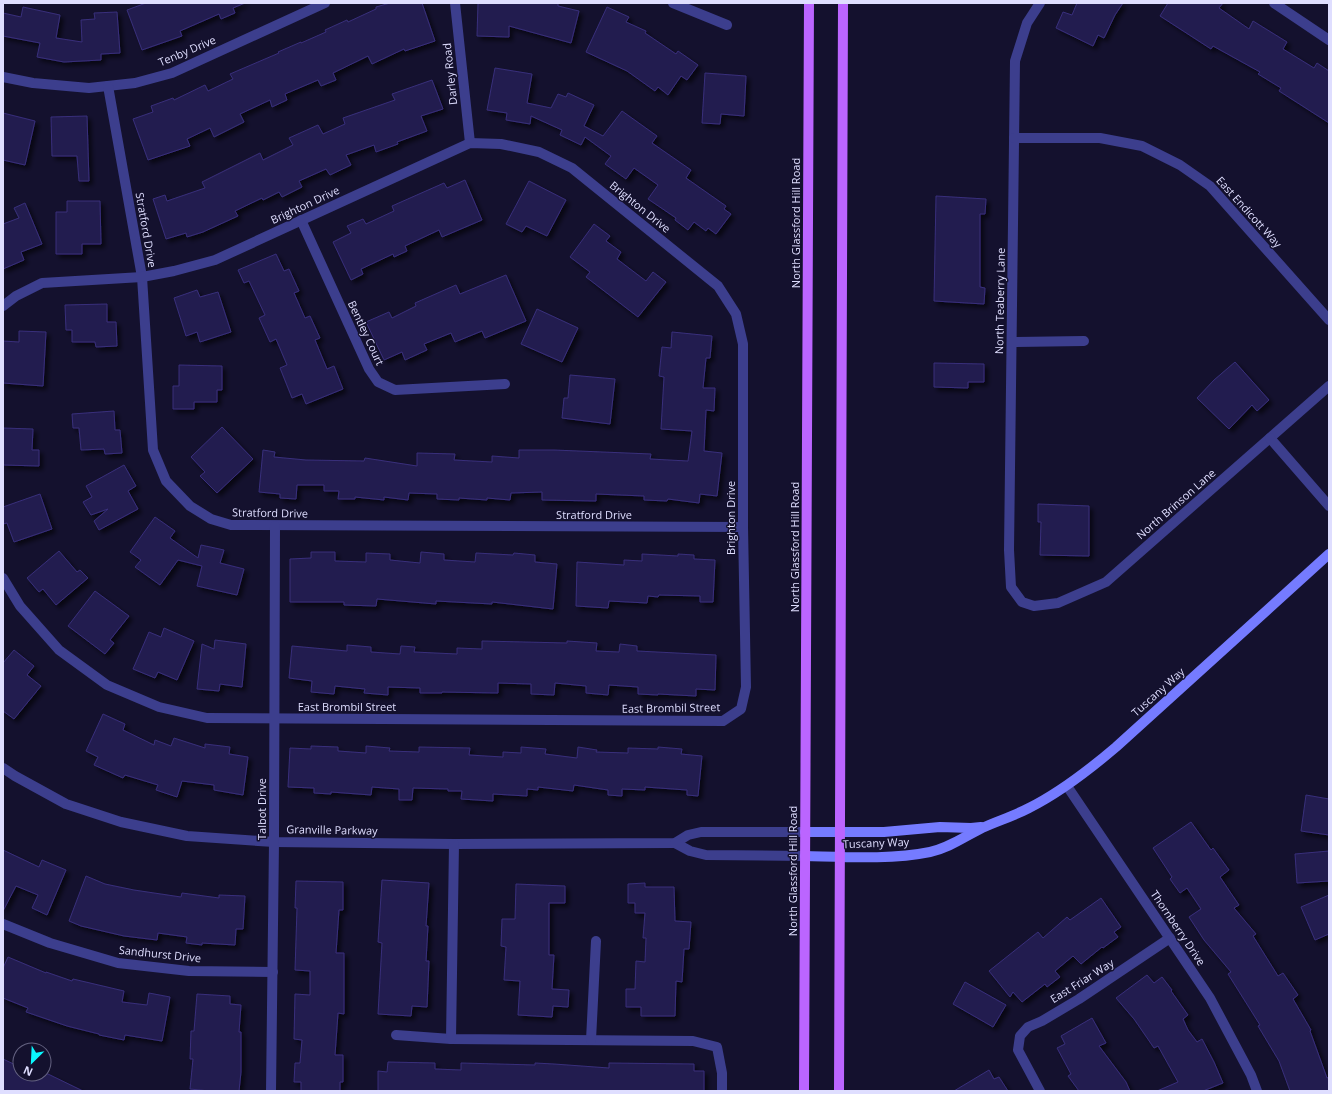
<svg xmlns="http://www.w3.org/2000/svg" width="1332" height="1094" font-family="'Open Sans',sans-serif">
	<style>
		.building { fill: #241d4f; stroke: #382f7b; filter: url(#shadow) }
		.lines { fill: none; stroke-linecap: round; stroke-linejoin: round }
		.street { stroke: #3c3e8d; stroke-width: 10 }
		.secondary { stroke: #757bff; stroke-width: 10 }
		.primary { stroke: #bb65ff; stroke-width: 10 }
		.labels { text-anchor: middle; stroke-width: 3; stroke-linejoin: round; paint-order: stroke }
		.street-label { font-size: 11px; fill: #dfdeff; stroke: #14112e }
	</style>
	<defs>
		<filter id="shadow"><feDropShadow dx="3.5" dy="3.5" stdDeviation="2" flood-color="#0009"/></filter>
	</defs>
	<rect width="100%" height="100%" fill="#14112e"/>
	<!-- building -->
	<g class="building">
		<path d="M146,3H245L233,8L235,13L221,19L219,14L180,31L182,36L142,50L127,10Z"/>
		<path d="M390,3H422L435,41L405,51L404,49L372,64L368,56L333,73L336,80L321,86L318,80L285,94L287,100L272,107L270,100L240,114L244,122L214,137L210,128L187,139L190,146L148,160L133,119L153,112L151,106L173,98L174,100L205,85L208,91L233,79L230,74L279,53L278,52L301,42V43L326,32L325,30L347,20L348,22L376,9V7Z"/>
		<path d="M478,3H558V6L579,11L571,43L509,26V37L477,36Z"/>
		<path d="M1077,3H1123L1115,15L1104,38L1098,35L1093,46L1056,28L1063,12L1072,15Z"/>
		<path d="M1168,3H1223L1219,8L1249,29L1253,21L1287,42L1283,49L1314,68L1317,63L1329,71V123L1279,91L1281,88L1258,74L1260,72L1213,46L1211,49L1160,16Z"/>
		<path d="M23,7L60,15L56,38L82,42L81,20L95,19L94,13L117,12L120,53L101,54V60L64,62L37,57L40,43L3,36V13L21,17Z"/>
		<path d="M607,7L629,17L626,22L646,31L645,33L676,54L678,51L698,65L687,80L681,76L668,95L658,87L655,91L627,71L586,52Z"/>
		<path d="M495,68L532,74L527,103L551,108L558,94L566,97L568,93L594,105L584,126L603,136L622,111L657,136L652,143L691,170L686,178L726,206L724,209L731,214L716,234L708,228L706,231L694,222L688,230L675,220L676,218L648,199L658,185L634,168L626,179L605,164L611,156L585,137L581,145L560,135L562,130L531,116L530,124L506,120L507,113L487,110Z"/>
		<path d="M705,73L746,76L744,116L721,114L720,124L702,123Z"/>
		<path d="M432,80L443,109L421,116L427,131L397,142L398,144L376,152L374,145L346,155L351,165L330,175L326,169L299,181L302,187L282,197L279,192L263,200L262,198L235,211L238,216L203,232L187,237L186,233L166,239L153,199L165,195L167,201L205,188L202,182L260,153L263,160L293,145L289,138L318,125L323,134L345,124L343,118L395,100L392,94Z"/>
		<path d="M3,113L35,121L25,165L3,160Z"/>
		<path d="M87,116L89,181H79L77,156H52L51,117Z"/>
		<path d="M465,180L482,220L442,237L439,230L405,246L407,251L394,257L393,254L361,269L363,274L351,280L333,242L351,233L347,226L363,219L366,224L394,211L392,206L444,183L447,188Z"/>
		<path d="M529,181L566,200L547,236L526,226L522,232L506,224Z"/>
		<path d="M936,196L986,199L985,214H980V287L985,288L984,304L934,301Z"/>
		<path d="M67,201H100L101,244H82V254H56V212H67Z"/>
		<path d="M25,203L42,244L21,252L24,260L3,269V224L19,218L14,208Z"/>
		<path d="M594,224L610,236L606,241L621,252L617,259L646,281L653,272L666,282L638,317L586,277L590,272L570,257Z"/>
		<path d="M276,254L284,271L289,269L299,291L294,293L305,318L310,316L320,338L315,340L327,369L334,366L343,389L306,404L302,394L292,398L280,368L287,365L276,339L270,342L259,318L265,315L249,281L244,283L238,270Z"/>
		<path d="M506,275L526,321L485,338L482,331L455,342L451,333L424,344L427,350L405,360L402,352L384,360L366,322L389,312L392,318L416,306L415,303L456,285L460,294Z"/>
		<path d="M197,290L200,297L218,292L231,332L200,342L197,332L186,336L174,298Z"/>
		<path d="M107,304V322H116L117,346L96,347L95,342H72V330H66L65,305Z"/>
		<path d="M537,309L578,328L562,362L521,344Z"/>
		<path d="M19,331L46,332L43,386L3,383V341L19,342Z"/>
		<path d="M672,332L712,336L710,358H706L703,388H715L714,411L706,410L704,451L722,453L717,496L700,494L699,503L668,499L667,501L644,500V496L596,494V501L542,500V492L511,493L510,500L487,498V500L459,498V500L437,499V494L409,493L408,500L384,497V500L355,497V499H338L339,491H324V485H297L296,499L280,498V494L259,492L263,450L275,452L274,457L306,460L364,461L365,458L417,466V453L455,454L454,460L492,462V456L519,458V450H554L651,454L650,459L688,461L692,431L661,429L664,377L659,376L662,347L671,348Z"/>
		<path d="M1235,362L1269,400L1257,411L1252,405L1229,429L1197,398L1214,380Z"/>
		<path d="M934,363L984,364V382H968V388L934,387Z"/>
		<path d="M179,365L222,366V390H217V402H194V409H173V386H179Z"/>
		<path d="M570,375L615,379L610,424L562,418L564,398H568Z"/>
		<path d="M114,411L115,430H120L122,453L105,454L104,449L81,450L79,428H73L72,414Z"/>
		<path d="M222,427L253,459L217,493L200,476L205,472L191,457Z"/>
		<path d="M3,428L33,429L32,450H39V466L3,465Z"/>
		<path d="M124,465L136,486L128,491L138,509L99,530L94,521L108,509L91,515L83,502L92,497L86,486Z"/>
		<path d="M40,494L52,529L14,542L7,523L3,524V507Z"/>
		<path d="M1038,504L1089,506V556L1040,555L1041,522H1038Z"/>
		<path d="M155,517L175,531L170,538L198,558L201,545L224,550L220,563L244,569L237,595L197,586L202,566L178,560L160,585L135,567L141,560L130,552Z"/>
		<path d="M59,551L77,572L80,570L88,578L56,605L43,589L39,592L27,578Z"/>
		<path d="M311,552H335V561L366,562V553L390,554V560L420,563L421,552L444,554V560L475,562L476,553L513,555L514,553L535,555V562L557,564L553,609L492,602V604L436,601V604L377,599L376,606L344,605V602H290V559L311,558Z"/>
		<path d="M642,554L678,556V554L694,555V559L715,560L713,602H700V596L659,595L658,597L648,596L647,603L609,601L608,608L576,606L577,562L624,565V560L642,561Z"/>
		<path d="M95,591L129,616L110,640L114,643L105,654L68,626Z"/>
		<path d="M164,628L194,641L177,680L158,672L155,678L133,669L149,632L161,637Z"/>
		<path d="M215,640L246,644L242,687L220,684L219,691L197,689L202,644L214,649Z"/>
		<path d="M482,641L567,643V641L597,643L596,651L619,652L620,644L637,646V651L716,655L715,690L696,689V696L658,694V695L638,694V687L609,685L608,695L586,693V686L555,683L554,695L531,694V684L498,683V693L442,692V693H420V688L388,687V695L364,693L365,689L335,686L334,694L311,692L312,681L289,678L292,646L347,651V645L371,647V652L400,654L401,646L415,647L414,652L457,654V648L482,649Z"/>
		<path d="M14,650L34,666L27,675L41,686L14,719L3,711V663Z"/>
		<path d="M103,714L125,724L123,730L154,745L155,740L171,746L174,738L205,748V744L230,747L229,754L248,757L243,795L214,790V785L182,781L177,797L156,790L158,785L125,775L123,778L94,765L98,757L86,751Z"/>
		<path d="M311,746L338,747V751L366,753V746L390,748L389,751L419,752V747L470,748L469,755L503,757V752L521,753V747L546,749L545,754L577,758L578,747L597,750L596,752L628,753V748L658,749V747L682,749L681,754L702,756L698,796L687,795V790L645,787V790L622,789V796L608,795V790L574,785L573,791L538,787V790L527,789V796L493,794V801L461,799L462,791H448V789L413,788L412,800H399V789L372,787L371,795L331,792V794L314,793V788L288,787L290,748L311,749Z"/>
		<path d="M1306,795L1329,799V835L1301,831Z"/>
		<path d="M1191,822L1211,850L1213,848L1229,870L1220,877L1239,905L1234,908L1256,934L1253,936L1278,976L1283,973L1298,995L1293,999L1311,1030L1310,1031L1327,1078L1329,1077V1091H1290L1279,1061L1258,1026L1260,1025L1228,974L1231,972L1204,940L1189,917L1201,909L1187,888L1180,893L1170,879L1172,877L1153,848Z"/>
		<path d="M3,850L39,867L42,860L66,870L47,915L32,908L38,895L16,886L3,911Z"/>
		<path d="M1329,851V881L1297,883L1295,854Z"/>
		<path d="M86,876L105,884L134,890L181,897L182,893L219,898V895L245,896L243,929H236L235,945L202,943V945L186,943L187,937L158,933L157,940L124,936L81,926L69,921Z"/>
		<path d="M382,880L429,883L426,926H428L426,961H429L427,1007L412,1006L411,1016L378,1014L382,943L378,942Z"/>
		<path d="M296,881L343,882V910H339L336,953H344V1014L338,1013L335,1055H343V1082H340V1091H301V1082H294L295,1063H300L302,1040L294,1039L295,994L310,995V971L295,970L297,908H295Z"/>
		<path d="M645,883V887H674L675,921L691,922L689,949H684L682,982L676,981L675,1016H641V1007H626V989H635L636,961L645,962L646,938H643L645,913H635V903H628V884Z"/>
		<path d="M516,884L565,886V903H549V955H554L552,989L569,990L568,1007L553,1006L552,1017L518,1015L520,981L504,980L506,947L501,946L502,919H515Z"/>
		<path d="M1329,895V934L1315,940L1301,907Z"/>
		<path d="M1101,898L1121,927L1114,932L1118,937L1103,948L1102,947L1081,964L1073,956L1055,971L1060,977L1047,987L1045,984L1022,1002L1013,992L1010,997L989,971L1038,932L1043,938L1067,917L1070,920Z"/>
		<path d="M8,957L46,973V972L72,981L73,979L124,991L122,1002L147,1005L149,993L170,997L162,1041L125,1035L124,1040L99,1035V1034L67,1026L26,1012L28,1008L3,998V968Z"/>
		<path d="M1147,975L1154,983L1162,977L1172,990L1171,991L1188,1015L1183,1019L1188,1030L1197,1042L1202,1039L1214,1062L1223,1083L1203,1091H1157L1178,1082L1158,1046L1154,1048L1134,1019L1116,998Z"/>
		<path d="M965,982L1006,1005L993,1027L953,1004Z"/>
		<path d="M197,994L230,996V1004L241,1005L239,1032H241V1072L239,1091H209L190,1089L193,1059H190L191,1031H194Z"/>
		<path d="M1092,1018L1106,1043L1099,1046L1126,1082L1130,1091H1079L1068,1076L1071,1074L1057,1048L1065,1044L1061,1036Z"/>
		<path d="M3,1059L20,1067V1074H48L83,1091H3Z"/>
		<path d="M388,1062L435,1063V1069L461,1070V1063L535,1065V1063L554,1064L609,1068V1063L694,1064V1071H704V1091H378V1071L387,1072Z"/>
		<path d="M989,1070L994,1079L999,1077L1008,1091H954Z"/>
	</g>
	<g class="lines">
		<!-- street -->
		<g class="street">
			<path d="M455,3L470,143"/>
			<path d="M673,3L727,25"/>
			<path d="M1040,3L1027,23L1015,61L1009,550L1011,587L1022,602L1034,606L1058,603L1106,582L1329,386"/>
			<path d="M1274,3L1329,40"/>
			<path d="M3,77L33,83L89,88L135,83L172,73L325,3"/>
			<path d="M108,86L142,277L153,450L166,481L190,506L211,519L231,525L743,527"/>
			<path d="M1014,138H1100L1142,146L1180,165L1210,186L1329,320"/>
			<path d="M301,220L369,369L378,382L395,390L505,384"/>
			<path d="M3,306L16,296L42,283L142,277L174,271L215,260L470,143L501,144L539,152L572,168L718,286L736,314L743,344V527L746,687L741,709L723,721L207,718L159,707L107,685L59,650L20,606L3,578"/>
			<path d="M1012,342L1084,341"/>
			<path d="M1270,438L1329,506"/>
			<path d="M3,768L15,776L66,804L121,822L187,836L274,842L454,844L675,843L688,835L701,832H805"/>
			<path d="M1067,786L1210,998L1251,1075L1257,1091"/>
			<path d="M675,843L690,851L706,855L805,856"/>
			<path d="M3,924L50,943L118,963L189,971L273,972"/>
			<path d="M396,1035L451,1039L693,1041L717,1047L722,1073V1091"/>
			<path d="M451,1039L454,844"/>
			<path d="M591,1040L596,941"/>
			<path d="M271,1091L274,842L275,526"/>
			<path d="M1040,1091L1018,1050L1020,1036L1028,1027L1042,1021L1079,999L1170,938"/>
		</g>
		<!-- secondary -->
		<g class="secondary">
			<path d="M805,832H884L940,827L971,828L981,827"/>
			<path d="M805,856C845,857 891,860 930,852C949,848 964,837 982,828C997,821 1014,816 1029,808C1061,792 1089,770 1116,747L1329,554"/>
		</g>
		<!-- primary -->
		<g class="primary">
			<path d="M804,1091L809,3"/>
			<path d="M839,1091L843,3"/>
		</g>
	</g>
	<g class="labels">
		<!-- street labels -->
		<g class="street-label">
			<text transform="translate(187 51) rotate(-23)" y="4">Tenby Drive</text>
			<text transform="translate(450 74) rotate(-96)" y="4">Darley Road</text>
			<text transform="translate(305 205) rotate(-25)" y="4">Brighton Drive</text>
			<text transform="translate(640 207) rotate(39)" y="4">Brighton Drive</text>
			<text transform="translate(1249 212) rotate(48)" y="4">East Endicott Way</text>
			<text transform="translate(796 223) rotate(-90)" y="4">North Glassford Hill Road</text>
			<text transform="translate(146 230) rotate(80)" y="4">Stratford Drive</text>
			<text transform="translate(1000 301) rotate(-89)" y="4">North Teaberry Lane</text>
			<text transform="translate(366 333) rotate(65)" y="4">Bentley Court</text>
			<text transform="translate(1176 504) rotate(-41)" y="4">North Brinson Lane</text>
			<text transform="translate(270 513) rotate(1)" y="4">Stratford Drive</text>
			<text x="594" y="519">Stratford Drive</text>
			<text transform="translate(731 518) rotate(-90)" y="4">Brighton Drive</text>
			<text transform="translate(795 547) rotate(-90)" y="4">North Glassford Hill Road</text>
			<text transform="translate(1158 692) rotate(-42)" y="4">Tuscany Way</text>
			<text x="347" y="711">East Brombil Street</text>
			<text transform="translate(671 708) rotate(-1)" y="4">East Brombil Street</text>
			<text transform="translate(262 809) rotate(-90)" y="4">Talbot Drive</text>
			<text transform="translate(332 830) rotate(1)" y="4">Granville Parkway</text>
			<text transform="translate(876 843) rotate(-2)" y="4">Tuscany Way</text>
			<text transform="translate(793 871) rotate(-90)" y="4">North Glassford Hill Road</text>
			<text transform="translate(1178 928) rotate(56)" y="4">Thornberry Drive</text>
			<text transform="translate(160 954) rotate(6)" y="4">Sandhurst Drive</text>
			<text transform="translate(1082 981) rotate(-32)" y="4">East Friar Way</text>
		</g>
	</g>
	<!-- border -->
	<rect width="1332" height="1094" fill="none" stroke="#dfdeff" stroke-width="8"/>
	<!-- north arrow -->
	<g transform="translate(32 1062) rotate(204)"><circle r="19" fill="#14112e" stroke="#656382"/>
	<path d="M0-3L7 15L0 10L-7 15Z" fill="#0af8ff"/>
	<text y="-6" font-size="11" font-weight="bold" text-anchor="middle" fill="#dfdeff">N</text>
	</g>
</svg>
